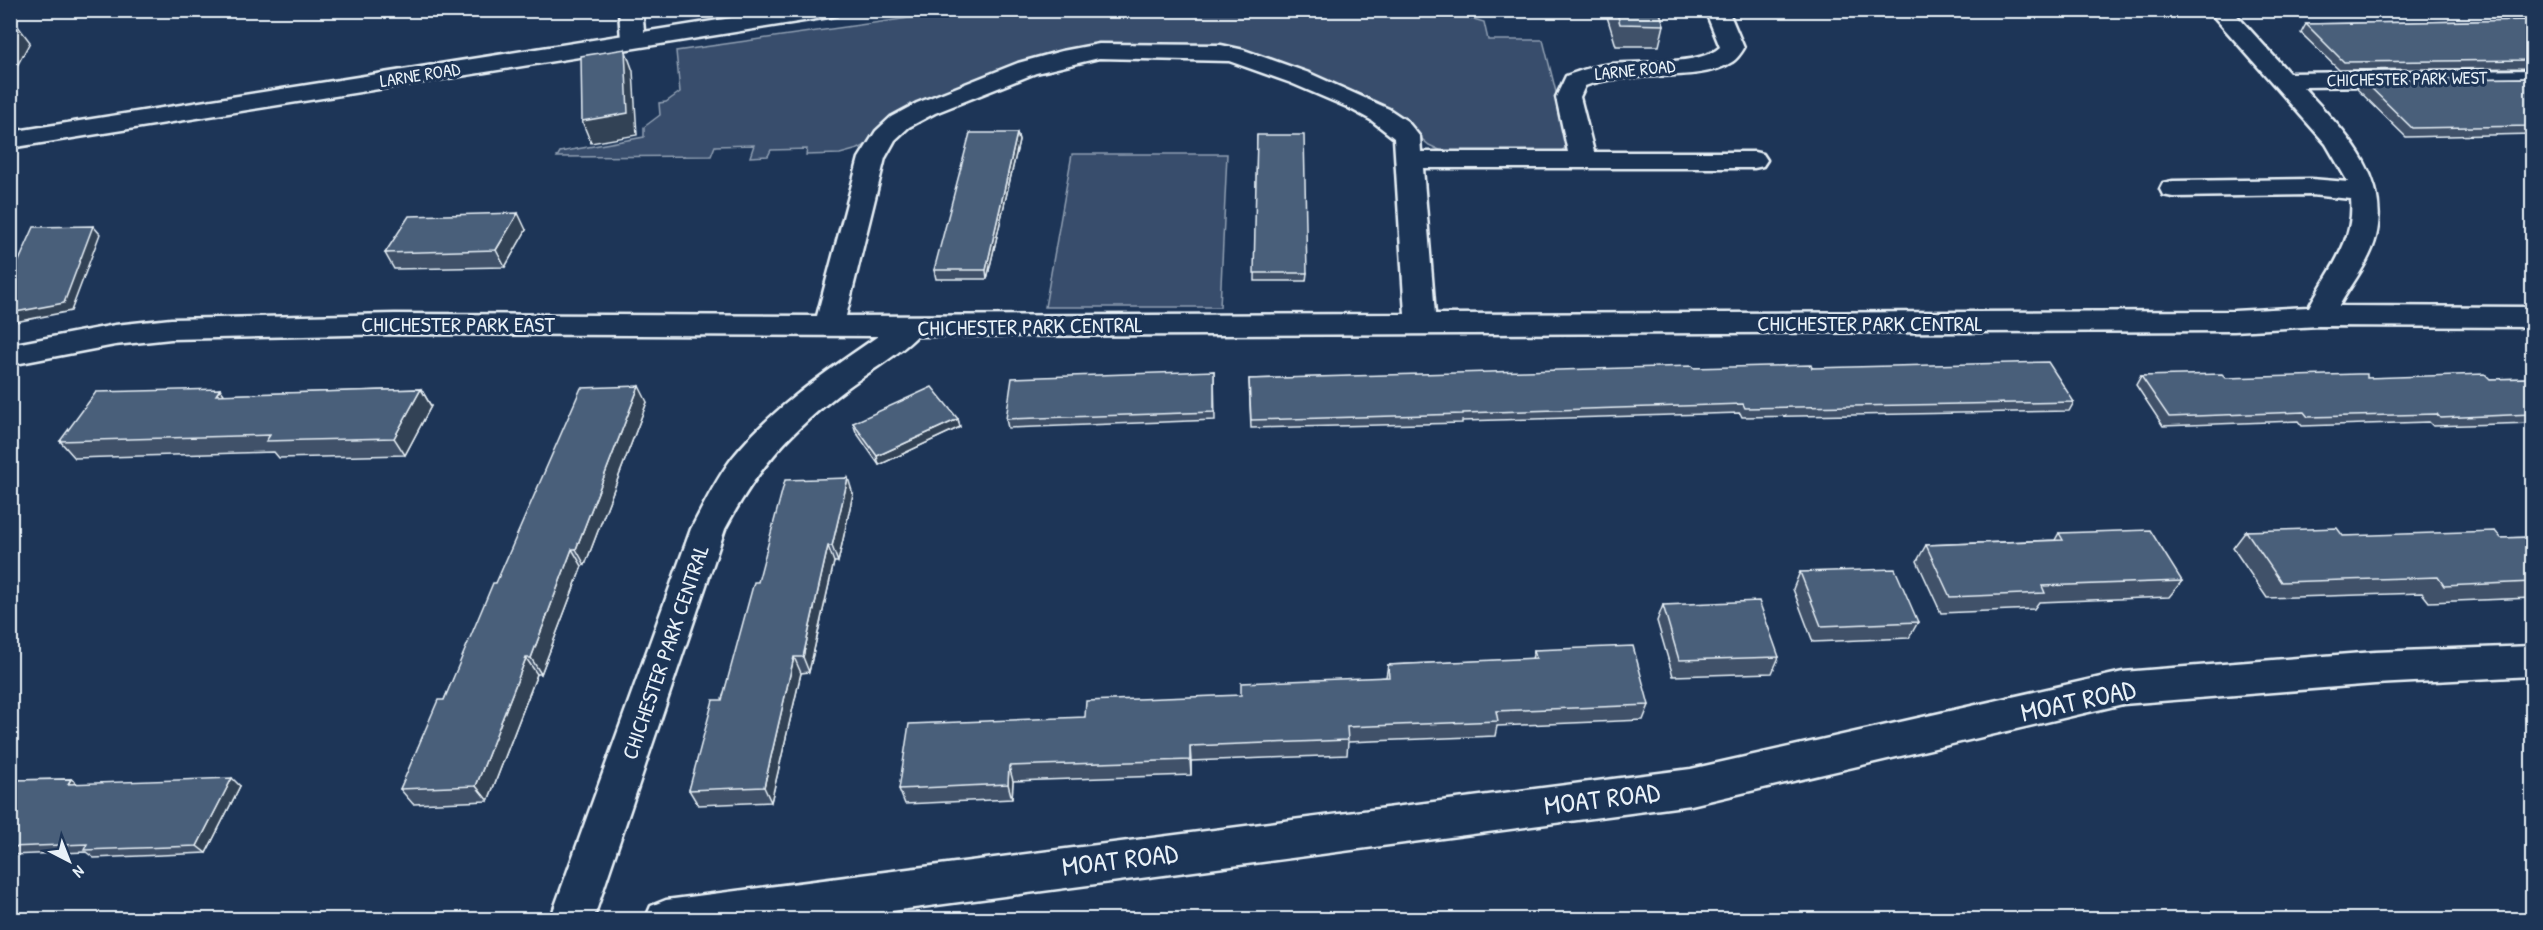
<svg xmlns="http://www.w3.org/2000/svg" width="2543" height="930" font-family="'Patrick Hand',sans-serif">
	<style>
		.green { fill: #374d6c; stroke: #909fb2; stroke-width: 1.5 }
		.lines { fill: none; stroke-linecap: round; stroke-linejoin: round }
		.street-casing { stroke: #e8f1f8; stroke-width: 5 }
		.secondary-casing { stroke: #e8f1f8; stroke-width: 5 }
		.street { fill: #1d3557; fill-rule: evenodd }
		.secondary { fill: #1d3557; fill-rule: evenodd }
		.wall { fill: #3f5169; stroke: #e8f1f8; stroke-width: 1.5 }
		.shaded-wall { fill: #334255; stroke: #e8f1f8; stroke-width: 1.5 }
		.building { fill: #495e7a; stroke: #e8f1f8; stroke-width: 1.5 }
		.labels { text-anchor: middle; stroke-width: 6; stroke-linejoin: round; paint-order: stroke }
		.far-street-label { font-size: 18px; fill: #e8f1f8; stroke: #1d3557 }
		.street-label { font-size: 22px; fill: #e8f1f8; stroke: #1d3557 }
		.near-street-label { font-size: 27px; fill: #e8f1f8; stroke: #1d3557 }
	</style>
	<rect width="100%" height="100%" fill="#1d3557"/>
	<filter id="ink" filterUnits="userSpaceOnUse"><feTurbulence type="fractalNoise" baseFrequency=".0167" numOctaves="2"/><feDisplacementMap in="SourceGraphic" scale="12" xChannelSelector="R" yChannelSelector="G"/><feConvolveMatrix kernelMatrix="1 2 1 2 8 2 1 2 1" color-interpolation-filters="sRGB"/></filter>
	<g filter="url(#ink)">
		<!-- green -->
		<g class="green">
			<path d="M966,10L1458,11L1460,15L1484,22L1488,40H1543L1568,140L1565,148L1556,155L1448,154L1429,145L1384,107L1325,81L1251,56L1145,45L1025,67L858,149L840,154L806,155L807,149L771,150L768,156L750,157L754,145L715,146L711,156L557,157L560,152L644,137V127L660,115L659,103L666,102L680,92L676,51Z"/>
			<path d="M1072,154H1227L1220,307H1045Z"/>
		</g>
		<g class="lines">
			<!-- street casing -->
			<g class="street-casing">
				<g id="street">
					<path d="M619,10H642L645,40L641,45L633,47L625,45L621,40Z"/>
					<path d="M1705,10H1728L1744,48C1741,53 1737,59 1732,62C1699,84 1626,69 1585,86L1580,97L1594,152H1754L1763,154L1767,160L1763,166L1754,168H1423L1435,314L2234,311L2309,307C2328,271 2355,242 2351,199L2311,195L2173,197L2163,195L2160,189L2163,183L2173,181L2311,179L2348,182L2326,144L2208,10H2232L2289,73L2532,70V84L2303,87C2341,129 2391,174 2376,237C2370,262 2351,284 2339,306L2532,307V327L2319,326L2234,331L917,336C897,356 870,371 847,388C791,430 758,467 725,529L593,920H550L691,529C704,505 716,479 733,457C773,407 826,372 878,336L395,334L171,339L115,345L10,365V345L115,325L171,319L395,314L817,316L859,158L876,131L891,117L917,103L1018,63L1062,51L1099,44L1221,45L1244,50L1309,73L1389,109L1407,121L1416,132L1420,137L1421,152H1568L1556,97L1566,76C1581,70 1595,66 1611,64C1638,61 1701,66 1720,47ZM1099,58L1229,61L1291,83L1347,107L1371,120L1394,138L1405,314L846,316L885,158L895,140L909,127L935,113L1036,73Z"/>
				</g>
			</g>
			<!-- secondary casing -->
			<g class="secondary-casing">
				<g id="secondary">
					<path d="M782,10H840L837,15L829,17L10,148V132Z"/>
					<path d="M2532,646V676L2375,684L2123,704L1691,805L824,920H645L651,906L666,900L1691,769L2123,672L2375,652Z"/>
				</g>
			</g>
			<!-- street -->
			<use href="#street" class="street"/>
			<!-- secondary -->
			<use href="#secondary" class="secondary"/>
		</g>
		<!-- wall -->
		<g class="wall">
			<path d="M1605,10H1659L1664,25L1659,46H1616Z"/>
			<path d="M2532,20V68L2339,70L2301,33L2306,24Z"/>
			<path d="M2532,78V134L2406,137L2357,89L2363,80Z"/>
			<path d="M1017,133L1019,141L987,279H936L934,270Z"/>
			<path d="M1257,135L1307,273L1306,281H1255Z"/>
			<path d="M526,230L505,267L394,269L385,253Z"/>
			<path d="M1693,368H1812L2074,402L2069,411L1742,417L1740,413L1462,421V423L1251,428L1249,379Z"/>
			<path d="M1214,371L1215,420L1008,428L1006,419Z"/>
			<path d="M2141,376L2226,378L2490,379L2532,378V423L2433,426L2429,422L2302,426L2298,421L2163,426L2136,385Z"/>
			<path d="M220,389L224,395L421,389L431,406L405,455L279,458L274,452L75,458L60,441Z"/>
			<path d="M647,402L585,565L582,566L541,674H537L488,801L413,804L400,789L444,700L496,583Z"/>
			<path d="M958,419L960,427L879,465L856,432L853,423Z"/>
			<path d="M853,494L838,562H834L809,672L801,673L771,802L698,805L689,790L722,700L758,582Z"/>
			<path d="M2246,531L2343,536L2501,538L2532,537V598L2429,602L2422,593L2267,598L2233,548Z"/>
			<path d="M2059,533L2182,581L2169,597L2039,602L2034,609L1941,613L1917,561L1926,545L2055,540Z"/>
			<path d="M1800,572L1918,622L1909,638L1813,642L1793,589Z"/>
			<path d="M1663,605L1779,657L1772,673L1673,676L1657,621Z"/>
			<path d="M1534,650L1649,705L1643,720L1497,726L1495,736L1348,742L1347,755L1191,761V775L1013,781L1012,799L905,804L899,789L1085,717L1386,677L1388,665L1532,659Z"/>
			<path d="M71,779L77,784L240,786L206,853L94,858L86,852L10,855V780Z"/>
		</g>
		<!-- shaded-wall -->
		<g class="shaded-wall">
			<path d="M14,21L30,42L10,79V27Z"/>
			<path d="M625,49L633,71L637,135L591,143L582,121Z"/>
			<path d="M1017,133L1019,141L987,279L986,270Z"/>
			<path d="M518,213L526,230L505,267L496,250Z"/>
			<path d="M93,226L100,234L71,311L10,323V313Z"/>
			<path d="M639,386L647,402L585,565L576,549Z"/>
			<path d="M220,389L233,406L216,395Z"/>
			<path d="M421,389L431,406L405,455L394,438Z"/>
			<path d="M958,419L960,427L879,465L877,456Z"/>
			<path d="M848,478L853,494L838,562L832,546Z"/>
			<path d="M828,546L834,562L809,672L803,657Z"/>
			<path d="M572,549L582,566L541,674L531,658Z"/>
			<path d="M794,657L801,673L771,802L764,787Z"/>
			<path d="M526,658L537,674L488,801L476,786Z"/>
			<path d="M1190,746L1191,761V775L1190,760Z"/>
			<path d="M1009,766L1013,781L1012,799L1008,784Z"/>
			<path d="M232,778L240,786L206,853L197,846Z"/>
			<path d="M71,779L81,786L68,784Z"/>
		</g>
		<!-- building -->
		<g class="building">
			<path d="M1616,10H1659L1664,25L1620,24Z"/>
			<path d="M2532,20V60L2344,62L2306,24Z"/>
			<path d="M625,49L628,113L582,121L581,56Z"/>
			<path d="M2532,78V126L2412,128L2363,80Z"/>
			<path d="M970,133H1017L986,270H934Z"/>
			<path d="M1257,135H1304L1307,273H1254Z"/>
			<path d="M518,213L496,250L385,253L409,216Z"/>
			<path d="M93,226L64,303L10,313V281L34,227Z"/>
			<path d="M2048,362L2074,402L1745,408L1743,404L1463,413V414L1251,420L1249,379L1692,366L1693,368L1811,365L1812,368Z"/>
			<path d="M1214,371V412L1006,419L1012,378Z"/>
			<path d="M2222,374L2226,378L2357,374H2367V378L2485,374L2490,379L2532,378V414L2440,418L2437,414L2308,417L2304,412L2169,417L2141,376Z"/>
			<path d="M639,386L576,549H572L531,658H526L476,786L400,789L438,700H444L493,583H496L581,388Z"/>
			<path d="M932,387L958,419L877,456L853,423Z"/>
			<path d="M220,389L216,395L421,389L394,438L266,441L270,435L60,441L96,392Z"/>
			<path d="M848,478L832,546H828L803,657H794L764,787L689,790L713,700H722L754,582H758L785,480Z"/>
			<path d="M2337,528L2343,536L2495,531L2501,538L2532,537V582L2444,586L2438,577L2281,582L2246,531Z"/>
			<path d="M2150,530L2182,581L2042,586L2045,593L1950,597L1926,545L2063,540L2059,533Z"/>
			<path d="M1895,569L1918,622L1821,626L1800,572Z"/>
			<path d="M1759,601L1779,657L1679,660L1663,605Z"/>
			<path d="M1633,646L1649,705L1496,711L1498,721L1347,727L1348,740L1190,746V760L1009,766L1008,784L899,789L909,724L1085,717L1086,701L1241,695V683L1389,677L1388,665L1536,658L1534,650Z"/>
			<path d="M232,778L197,846L84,850L87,844L10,847V780L71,779L68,784Z"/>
		</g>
	</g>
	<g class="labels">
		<!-- far-street labels -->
		<g class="far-street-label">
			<text transform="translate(1635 70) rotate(-6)" y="6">LARNE ROAD</text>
			<text transform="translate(420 75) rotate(-9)" y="6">LARNE ROAD</text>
			<text transform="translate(2407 79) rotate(-1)" y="6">CHICHESTER PARK WEST</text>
		</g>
		<!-- street labels -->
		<g class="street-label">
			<text x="1870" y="331">CHICHESTER PARK CENTRAL</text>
			<text x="458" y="332">CHICHESTER PARK EAST</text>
			<text transform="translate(1030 326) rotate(-1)" y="8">CHICHESTER PARK CENTRAL</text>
			<text transform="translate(665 652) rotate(-71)" y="8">CHICHESTER PARK CENTRAL</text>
		</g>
		<!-- near-street labels -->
		<g class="near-street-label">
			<text transform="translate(2078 701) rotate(-12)" y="9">MOAT ROAD</text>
			<text transform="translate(1602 799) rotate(-7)" y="9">MOAT ROAD</text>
			<text transform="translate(1120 860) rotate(-7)" y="9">MOAT ROAD</text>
		</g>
	</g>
	<!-- margin -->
	<rect width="2543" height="930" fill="none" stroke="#1d3557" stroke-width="36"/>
	<rect x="18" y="18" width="2507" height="894" fill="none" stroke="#e8f1f8" stroke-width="2" filter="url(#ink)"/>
	<!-- north arrow -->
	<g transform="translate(69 861) rotate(138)" stroke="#1d3557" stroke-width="4.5" paint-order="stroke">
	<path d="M0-4.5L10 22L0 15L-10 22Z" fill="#e8f1f8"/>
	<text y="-9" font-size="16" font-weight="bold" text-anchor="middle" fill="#e8f1f8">N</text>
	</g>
</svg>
